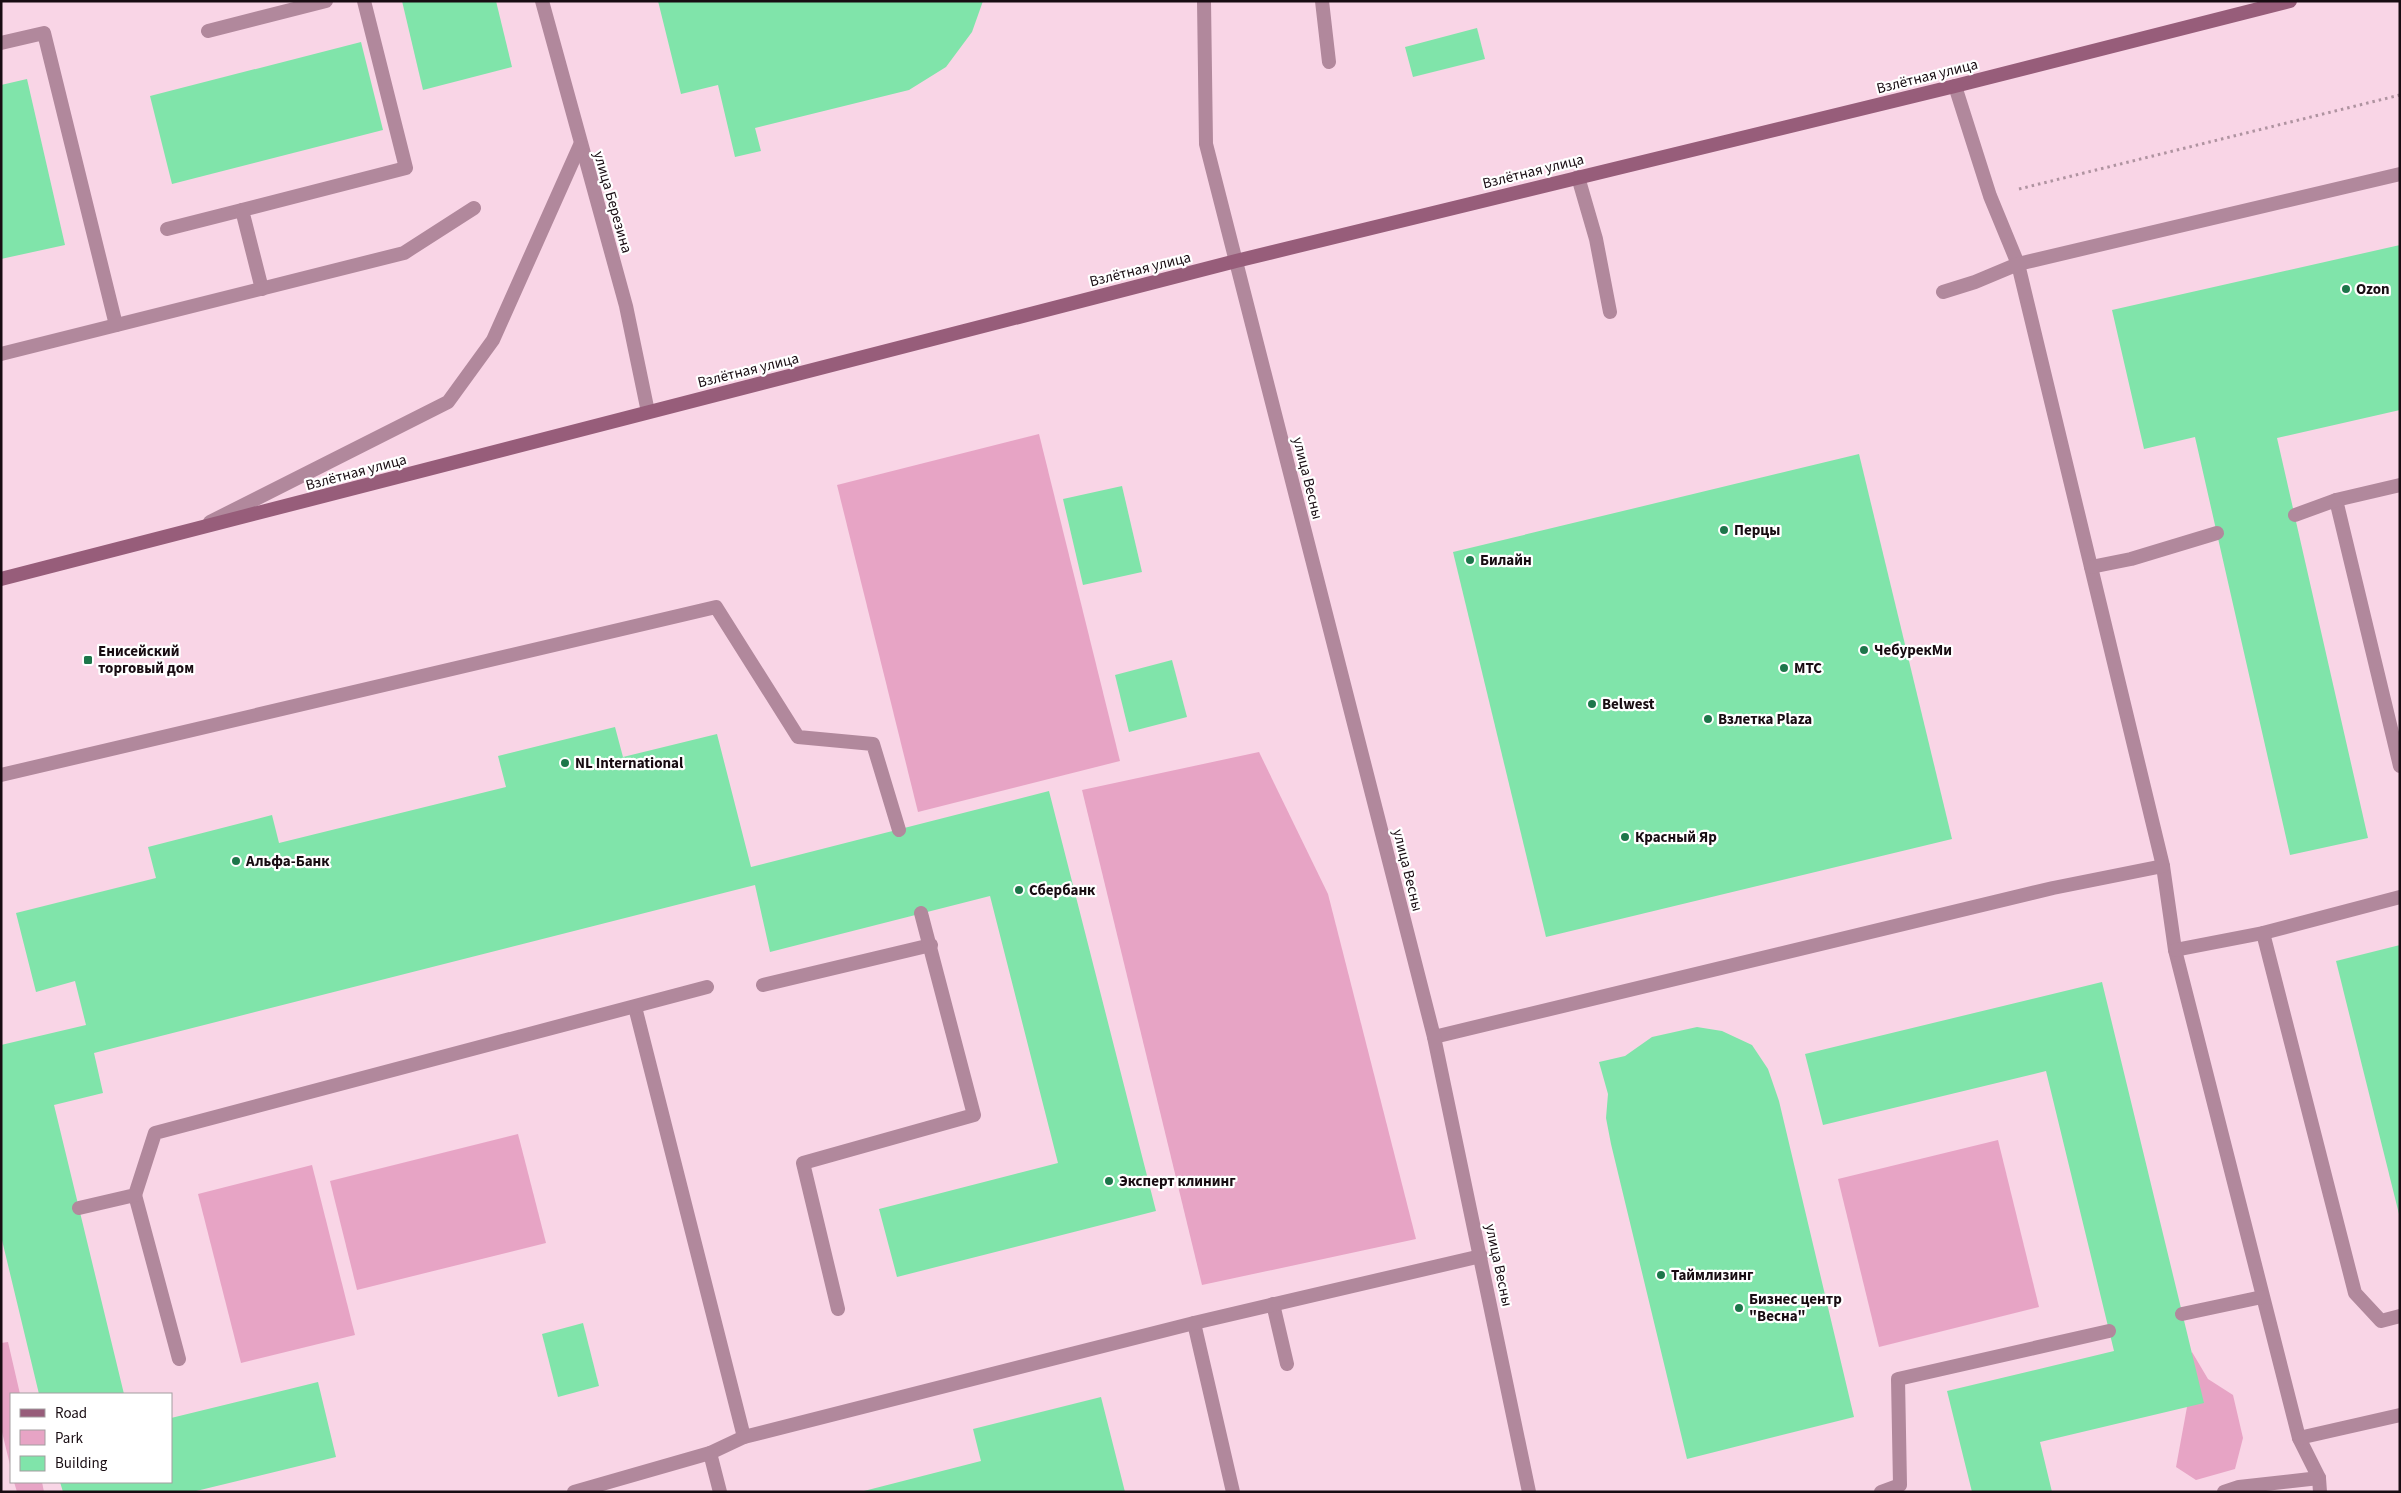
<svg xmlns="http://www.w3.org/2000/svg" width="2401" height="1493" font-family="'Source Sans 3',sans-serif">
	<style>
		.green { fill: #e7a4c5 }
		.building { fill: #80e4aa }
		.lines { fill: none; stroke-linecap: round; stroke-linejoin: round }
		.path { stroke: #af93a0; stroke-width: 3; stroke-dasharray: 2.5 4; stroke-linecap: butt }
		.service { stroke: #b1889c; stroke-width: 14 }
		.tertiary { stroke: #b1889c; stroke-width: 14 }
		.secondary { stroke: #975d7a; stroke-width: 14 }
		.poi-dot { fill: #1d764a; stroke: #fff; stroke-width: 2 }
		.labels { text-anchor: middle; stroke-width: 4.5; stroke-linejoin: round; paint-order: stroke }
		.street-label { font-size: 15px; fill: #180c12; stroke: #fff }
		.poi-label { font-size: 15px; font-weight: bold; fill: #180c12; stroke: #fff; text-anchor: start }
	</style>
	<rect width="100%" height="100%" fill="#f9d5e6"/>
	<!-- green -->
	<g class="green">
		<path d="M1039,434L1120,761L918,812L837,485Z"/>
		<path d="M1259,752L1328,894L1416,1239L1202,1285L1082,790Z"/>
		<path d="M518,1134L546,1243L357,1290L330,1181Z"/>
		<path d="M1998,1140L2039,1307L1879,1347L1838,1179Z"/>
		<path d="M312,1165L355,1335L241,1363L198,1194Z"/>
		<path d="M8,1342L20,1394H11V1469L1,1428V1343Z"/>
		<path d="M2192,1352L2208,1379L2233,1395L2243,1438L2235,1469L2196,1480L2176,1467L2187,1407Z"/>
		<path d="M14,1482H42L44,1492H17Z"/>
	</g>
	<!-- building -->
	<g class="building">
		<path d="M402,1H496L512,67L423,90Z"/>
		<path d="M658,1H983L972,32L946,67L909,90L755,128L761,151L735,157L718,85L681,94Z"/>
		<path d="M1477,28L1485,59L1413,77L1405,47Z"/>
		<path d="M361,42L383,130L172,184L150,96Z"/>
		<path d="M27,79L65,245L1,259V85Z"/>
		<path d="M2400,245V410L2277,438L2368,838L2290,855L2195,437L2144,449L2112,310Z"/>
		<path d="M1859,454L1952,839L1546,937L1453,552Z"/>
		<path d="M1122,486L1142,572L1083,585L1063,499Z"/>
		<path d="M1172,660L1187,717L1129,732L1115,675Z"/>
		<path d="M615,727L623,757L717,734L751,867L1049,791L1156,1211L897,1277L879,1209L1058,1163L990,896L770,952L755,885L94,1053L103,1093L54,1105L124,1394H39L1,1236V1045L86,1025L75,981L36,992L16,913L156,878L148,847L272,815L279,843L506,787L498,756Z"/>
		<path d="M2400,945V1214H2399L2336,961Z"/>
		<path d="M2102,982L2204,1403L2040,1442L2052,1492H1972L1947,1391L2114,1351L2046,1071L1823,1125L1805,1054Z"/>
		<path d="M1697,1027L1722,1031L1752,1045L1768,1069L1779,1101L1854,1417L1687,1459L1611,1144L1606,1118L1608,1094L1599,1062L1625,1056L1652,1037Z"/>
		<path d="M583,1323L599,1386L558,1397L542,1334Z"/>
		<path d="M318,1382L336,1457L192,1492H63L60,1482H171V1418Z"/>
		<path d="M1101,1397L1125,1492H860L981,1461L973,1429Z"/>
	</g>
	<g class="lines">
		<!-- path -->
		<path class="path" d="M2019,189L2400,95"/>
		<!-- service -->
		<g class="service">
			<path d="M1322,1L1329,62"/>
			<path d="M208,31L326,1"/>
			<path d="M1,43L44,33L116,325"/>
			<path d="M1955,86L1990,196L2018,264L2163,866L2175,950L2299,1438L2319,1478L2320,1492"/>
			<path d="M1578,177L1596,239L1610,312"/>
			<path d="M167,229L242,210"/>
			<path d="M262,289L242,210L406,168L364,1"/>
			<path d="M1943,292L1975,282L2018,264L2400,174"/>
			<path d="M1,354L404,253L474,208"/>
			<path d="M2400,485L2336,500L2400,766"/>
			<path d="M2295,515L2336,500"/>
			<path d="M2091,567L2131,559L2217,533"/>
			<path d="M1,775L716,607L798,737L873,744L899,830"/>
			<path d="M2263,933L2355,1293L2381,1321L2400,1316"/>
			<path d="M2175,950L2263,933L2400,897"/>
			<path d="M763,985L931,945"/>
			<path d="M635,1007L744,1437"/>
			<path d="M1434,1037L2053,888L2163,866"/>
			<path d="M135,1195L179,1359"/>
			<path d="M79,1208L135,1195L155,1133L707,987"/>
			<path d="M1273,1304L1287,1364"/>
			<path d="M838,1309L803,1163L974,1115L921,913"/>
			<path d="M2182,1314L2262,1297"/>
			<path d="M1194,1323L1233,1492"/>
			<path d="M2299,1438L2400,1415"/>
			<path d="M710,1453L720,1492"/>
			<path d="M574,1492L710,1453L744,1437L1194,1323L1481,1256"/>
			<path d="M1881,1492L1900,1485L1898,1379L2109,1331"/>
			<path d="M2224,1492L2239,1487L2319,1478"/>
		</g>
		<!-- tertiary -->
		<g class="tertiary">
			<path d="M542,1L626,306L648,412"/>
			<path d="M1204,1L1206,144L1434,1037L1529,1492"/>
			<path d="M210,522L448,402L493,340L580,145"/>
		</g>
		<!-- secondary -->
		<path class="secondary" d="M1,579L1236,261L1955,86L2290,1"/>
	</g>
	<!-- markers -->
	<g class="poi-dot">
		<circle cx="2346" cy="289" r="5"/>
		<circle cx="1724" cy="530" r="5"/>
		<circle cx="1470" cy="560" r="5"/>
		<circle cx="1864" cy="650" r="5"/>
		<rect x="83" y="655" width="10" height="10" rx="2.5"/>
		<circle cx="1784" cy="668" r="5"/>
		<circle cx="1592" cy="704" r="5"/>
		<circle cx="1708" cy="719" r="5"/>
		<circle cx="565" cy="763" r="5"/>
		<circle cx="1625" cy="837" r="5"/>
		<circle cx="236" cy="861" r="5"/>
		<circle cx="1019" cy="890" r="5"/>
		<circle cx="1109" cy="1181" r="5"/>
		<circle cx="1661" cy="1275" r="5"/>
		<circle cx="1739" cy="1308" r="5"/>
	</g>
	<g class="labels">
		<!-- street labels -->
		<g class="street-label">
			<text transform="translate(1927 76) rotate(-14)" y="5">Взлётная улица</text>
			<text transform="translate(1533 171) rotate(-14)" y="5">Взлётная улица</text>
			<text transform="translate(613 202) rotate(74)" y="5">улица Березина</text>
			<text transform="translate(1140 269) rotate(-14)" y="5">Взлётная улица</text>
			<text transform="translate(748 370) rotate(-14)" y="5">Взлётная улица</text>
			<text transform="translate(356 472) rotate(-15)" y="5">Взлётная улица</text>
			<text transform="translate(1308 478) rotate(76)" y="5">улица Весны</text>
			<text transform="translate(1408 870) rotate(76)" y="5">улица Весны</text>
			<text transform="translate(1499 1265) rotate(78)" y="5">улица Весны</text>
		</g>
		<!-- poi labels -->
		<g class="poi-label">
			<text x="2356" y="294">Ozon</text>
			<text x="1734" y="535">Перцы</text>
			<text x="1480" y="565">Билайн</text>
			<text x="1874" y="655">ЧебурекМи</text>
			<text x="98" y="656">Енисейский<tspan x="98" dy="17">торговый дом</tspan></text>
			<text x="1794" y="673">МТС</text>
			<text x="1602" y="709">Belwest</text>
			<text x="1718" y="724">Взлетка Plaza</text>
			<text x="575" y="768">NL International</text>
			<text x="1635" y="842">Красный Яр</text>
			<text x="246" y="866">Альфа-Банк</text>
			<text x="1029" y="895">Сбербанк</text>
			<text x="1119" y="1186">Эксперт клининг</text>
			<text x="1671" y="1280">Таймлизинг</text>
			<text x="1749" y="1304">Бизнес центр<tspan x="1749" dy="17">"Весна"</tspan></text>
		</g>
	</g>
	<!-- border -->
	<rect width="2401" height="1493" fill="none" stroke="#180c12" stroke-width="5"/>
	<!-- legend -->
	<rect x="10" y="1393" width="162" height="90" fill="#ffffff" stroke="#a39ea0"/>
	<rect x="20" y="1409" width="25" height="8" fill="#975d7a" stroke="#a39ea0"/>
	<text x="55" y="1418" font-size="15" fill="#180c12">Road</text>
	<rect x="20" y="1430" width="25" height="15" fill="#e7a4c5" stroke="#a39ea0"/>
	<text x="55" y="1443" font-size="15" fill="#180c12">Park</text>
	<rect x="20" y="1456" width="25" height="15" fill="#80e4aa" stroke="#a39ea0"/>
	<text x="55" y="1468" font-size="15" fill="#180c12">Building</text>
</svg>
